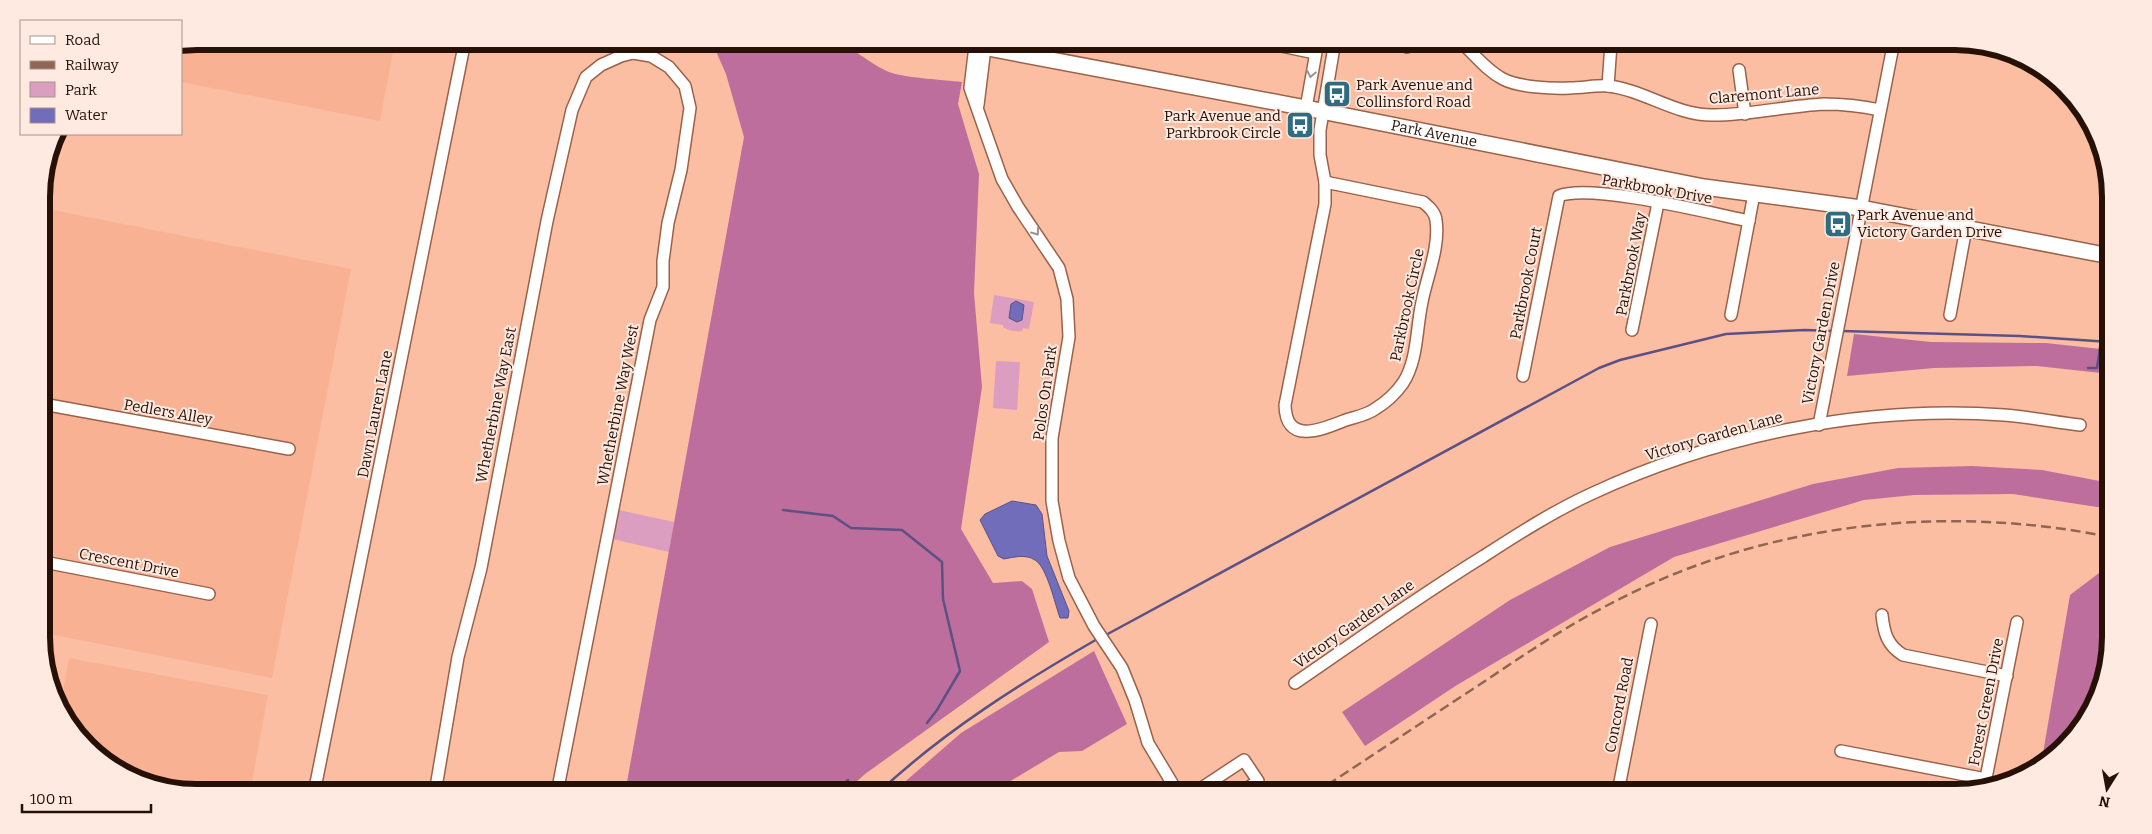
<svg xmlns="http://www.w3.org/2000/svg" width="2152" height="834" font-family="Bitter,serif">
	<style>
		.built { fill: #f8b293 }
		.green { fill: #db9dc0 }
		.forest { fill: #be6e9d }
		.water { fill: #716dba; stroke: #5b5184 }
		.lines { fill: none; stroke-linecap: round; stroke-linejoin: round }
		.stream { stroke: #5b5184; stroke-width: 2.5 }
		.minor-casing { stroke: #9a6249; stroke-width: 14 }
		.major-casing { stroke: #9a6249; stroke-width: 18 }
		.minor { stroke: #fff; stroke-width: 11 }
		.major { stroke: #fff; stroke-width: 15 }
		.rail { stroke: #906653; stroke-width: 2.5; stroke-dasharray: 10 5; stroke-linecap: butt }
		.oneway { stroke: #9e948f }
		.labels { text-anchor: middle; stroke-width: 4; stroke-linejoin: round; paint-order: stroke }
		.poi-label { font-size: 15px; fill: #271107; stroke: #feeae1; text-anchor: start }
		.street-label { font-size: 15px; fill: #271107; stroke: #feeae1 }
		.rim { fill: none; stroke: #271107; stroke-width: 6 }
	</style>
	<rect width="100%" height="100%" fill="#fcbea2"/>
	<!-- built -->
	<g class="built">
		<path d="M197,41H241L295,53L319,52L342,41H395L380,121L181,82V44Z"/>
		<path d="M43,208L351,269L272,678L44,633Z"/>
		<path d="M69,658L268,695L250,793H197L147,785L80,740L61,701Z"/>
	</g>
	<!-- green -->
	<g class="green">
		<path d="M994,295L1034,302L1029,329L1023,328L1022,331C1015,332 1010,331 1003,327V325L990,323Z"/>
		<path d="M996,361L1020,362L1017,410L993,408Z"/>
		<path d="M614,509L674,522L669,552L608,538Z"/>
	</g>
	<!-- forest -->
	<g class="forest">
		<path d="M718,41H830C855,46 869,65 892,73C909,78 943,80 962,82L958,104L979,174L974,293L982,387L961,529L993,583L1022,581L1032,589L1049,642L865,774L844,793H625L744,137L726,74L715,49Z"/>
		<path d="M1854,334L1931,342L2046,343L2110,350V374L2037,366L1934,368L1847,376Z"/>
		<path d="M1972,466L2042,470L2110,483V509L2013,494L1914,495L1864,500L1674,557L1457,685L1365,746L1342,712L1510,600L1610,547L1813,484L1898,468Z"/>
		<path d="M2111,564C2111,628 2117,689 2069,740C2061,749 2053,759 2041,765L2070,595Z"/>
		<path d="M1094,651L1127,724L1082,751L1059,752L1004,785L995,793H892L961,733Z"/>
	</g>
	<!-- water -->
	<g class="water">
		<path d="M1016,301L1024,305L1022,320L1017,322L1009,318L1011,304Z"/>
		<path d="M1012,501L1036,505L1042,514L1047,556L1069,611L1068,618H1060C1055,604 1047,567 1035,560C1026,554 1014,557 1004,559L998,556L980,520L985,514Z"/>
	</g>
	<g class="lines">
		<!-- stream -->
		<g class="stream">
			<path d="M1842,331L2020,336L2110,342"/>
			<path d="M2088,368H2097L2101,341"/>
			<path d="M783,510L833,516L851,528L902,530L942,562L943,599L960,671L937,710L927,723"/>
			<path d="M1104,636L1599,368L1620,360L1726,334L1805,330L1834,331"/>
			<path d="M835,793L848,780"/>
			<path d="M878,793C944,731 1021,683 1099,638"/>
		</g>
		<!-- minor casing -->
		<g class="minor-casing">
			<g id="minor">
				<path d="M278,41C296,45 313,49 331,41"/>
				<path d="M1258,41L1315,53"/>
				<path d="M1460,41C1474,54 1486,70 1503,79C1518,87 1552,89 1570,88C1583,88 1596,85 1608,86C1645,90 1676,116 1714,115C1751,115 1787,106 1824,104C1843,104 1861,106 1880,110"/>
				<path d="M975,46L970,88L1002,179L1018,207L1059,268L1067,299L1069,337L1052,438V501L1059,541L1069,578L1094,626L1122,668L1135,700L1148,743L1178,793"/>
				<path d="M1407,47L1409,41"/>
				<path d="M633,53L639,41"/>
				<path d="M1739,70L1745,114"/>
				<path d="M1608,86L1611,44"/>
				<path d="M978,105L985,48"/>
				<path d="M1306,108L1318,41"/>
				<path d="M1325,182L1423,202C1429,207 1435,212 1436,220C1440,247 1427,276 1422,302C1416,329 1418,360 1403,383C1396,393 1385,403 1375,409C1367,415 1355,417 1346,420C1323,429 1286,446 1285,405L1325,204Z"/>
				<path d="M1325,182L1320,155V130L1335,41"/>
				<path d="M1731,315L1754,194"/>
				<path d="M1950,315L1966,228"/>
				<path d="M1632,330L1658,203"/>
				<path d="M1523,376L1559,196C1591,183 1710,213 1749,221"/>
				<path d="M43,404L289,449"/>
				<path d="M1819,425L1894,41"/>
				<path d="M44,562L209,594"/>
				<path d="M1882,615C1884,633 1887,645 1903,655L2007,676"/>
				<path d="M1295,683C1358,640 1419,596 1484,556C1518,534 1554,511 1591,494C1718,435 1864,405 2004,415C2029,417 2055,422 2080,425"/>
				<path d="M1841,751L1986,779"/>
				<path d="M1984,788L2017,622"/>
				<path d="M1618,792L1651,624"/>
				<path d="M314,793L465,41"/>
				<path d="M435,793L458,657L481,568L547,221L572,110L586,77L601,65L621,56L633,53L651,56L669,67L685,86L690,108L681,170L668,223L663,261V287L650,320L557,793"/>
				<path d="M1194,793L1244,760L1258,781L1240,793"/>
			</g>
		</g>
		<!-- major casing -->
		<g class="major-casing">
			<g id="major">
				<path id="s1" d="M951,41L1306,108L1704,187L1861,208L2110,256"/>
			</g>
		</g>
		<!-- minor -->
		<use href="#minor" class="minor"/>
		<!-- major -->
		<use href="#major" class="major"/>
		<!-- rail -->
		<path class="rail" d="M1315,793C1370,757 1424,721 1479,685C1521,657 1563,628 1608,605C1761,523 1942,503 2110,537"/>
	</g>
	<!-- one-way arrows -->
	<defs><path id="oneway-chevron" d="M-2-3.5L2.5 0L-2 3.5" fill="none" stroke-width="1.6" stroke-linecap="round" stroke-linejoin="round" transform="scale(1.25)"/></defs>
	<g class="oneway">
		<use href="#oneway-chevron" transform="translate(1311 74) rotate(101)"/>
		<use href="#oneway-chevron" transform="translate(1036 232) rotate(54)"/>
	</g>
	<!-- icons -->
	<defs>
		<g id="bus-square" transform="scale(1.4375)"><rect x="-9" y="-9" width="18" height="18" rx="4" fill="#2f6c82" stroke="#feeae1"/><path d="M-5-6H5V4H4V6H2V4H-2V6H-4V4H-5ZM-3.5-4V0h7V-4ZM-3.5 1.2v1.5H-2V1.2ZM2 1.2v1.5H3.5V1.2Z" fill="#fff"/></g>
	</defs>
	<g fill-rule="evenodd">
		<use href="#bus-square" x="1337" y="94"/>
		<use href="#bus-square" x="1300" y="125"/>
		<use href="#bus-square" x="1838" y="224"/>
	</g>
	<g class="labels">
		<!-- poi labels -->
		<g class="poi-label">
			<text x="1356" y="90">Park Avenue and<tspan x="1356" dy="17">Collinsford Road</tspan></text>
			<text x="1281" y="121" text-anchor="end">Park Avenue and<tspan x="1281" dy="17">Parkbrook Circle</tspan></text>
			<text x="1857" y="220">Park Avenue and<tspan x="1857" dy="17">Victory Garden Drive</tspan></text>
		</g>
		<!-- street labels -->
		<g class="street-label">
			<text transform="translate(1764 94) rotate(-5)" y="5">Claremont Lane</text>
			<text dy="5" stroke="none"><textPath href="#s1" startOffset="492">Park Avenue</textPath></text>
			<text transform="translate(1657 189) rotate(10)" y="5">Parkbrook Drive</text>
			<text transform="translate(1631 264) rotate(-79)" y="5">Parkbrook Way</text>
			<text transform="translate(1526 283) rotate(-79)" y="5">Parkbrook Court</text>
			<text transform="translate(1407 305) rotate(-78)" y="5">Parkbrook Circle</text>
			<text transform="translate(1821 333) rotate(-79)" y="5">Victory Garden Drive</text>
			<text transform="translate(1045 393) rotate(-82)" y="5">Polos On Park</text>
			<text transform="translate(496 405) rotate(-79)" y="5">Whetherbine Way East</text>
			<text transform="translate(618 405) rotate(-79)" y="5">Whetherbine Way West</text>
			<text transform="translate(168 412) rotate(10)" y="5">Pedlers Alley</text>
			<text transform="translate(375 414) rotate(-79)" y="5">Dawn Lauren Lane</text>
			<text transform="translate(1714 436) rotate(-16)" y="5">Victory Garden Lane</text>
			<text transform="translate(129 563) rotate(11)" y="5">Crescent Drive</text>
			<text transform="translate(1354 624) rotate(-35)" y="5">Victory Garden Lane</text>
			<text transform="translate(1986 702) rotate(-79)" y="5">Forest Green Drive</text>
			<text transform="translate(1619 705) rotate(-79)" y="5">Concord Road</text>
		</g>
	</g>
	<!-- crop -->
	<path d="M0 0H2152V834H0ZM197 50H1955A147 147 0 0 1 2102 197V637A147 147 0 0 1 1955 784H197A147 147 0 0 1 50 637V197A147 147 0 0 1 197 50Z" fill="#feeae1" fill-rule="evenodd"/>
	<path class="rim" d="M197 50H1955A147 147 0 0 1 2102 197V637A147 147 0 0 1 1955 784H197A147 147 0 0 1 50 637V197A147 147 0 0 1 197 50Z"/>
	<!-- legend -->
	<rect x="20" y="20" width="162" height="115" fill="#feeae1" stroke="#a8938a"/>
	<rect x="30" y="36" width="25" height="8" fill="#ffffff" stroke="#a8938a"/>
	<text x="65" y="45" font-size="15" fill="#271107">Road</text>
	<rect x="30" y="61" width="25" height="8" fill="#906653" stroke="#a8938a"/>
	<text x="65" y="70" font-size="15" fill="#271107">Railway</text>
	<rect x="30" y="82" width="25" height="15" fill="#db9dc0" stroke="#a8938a"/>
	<text x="65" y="95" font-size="15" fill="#271107">Park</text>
	<rect x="30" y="108" width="25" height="15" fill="#716dba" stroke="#a8938a"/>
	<text x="65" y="120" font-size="15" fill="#271107">Water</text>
	<!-- north arrow -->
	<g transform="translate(2107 789) rotate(191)" stroke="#feeae1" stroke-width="4" paint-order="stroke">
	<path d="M0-4L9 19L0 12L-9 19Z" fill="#271107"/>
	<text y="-8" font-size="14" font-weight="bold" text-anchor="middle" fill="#271107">N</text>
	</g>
	<!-- scale -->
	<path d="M22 804v8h129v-8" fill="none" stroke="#271107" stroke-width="2.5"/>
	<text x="30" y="804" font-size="15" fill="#271107" stroke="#feeae1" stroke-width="4" paint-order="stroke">100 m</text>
</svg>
